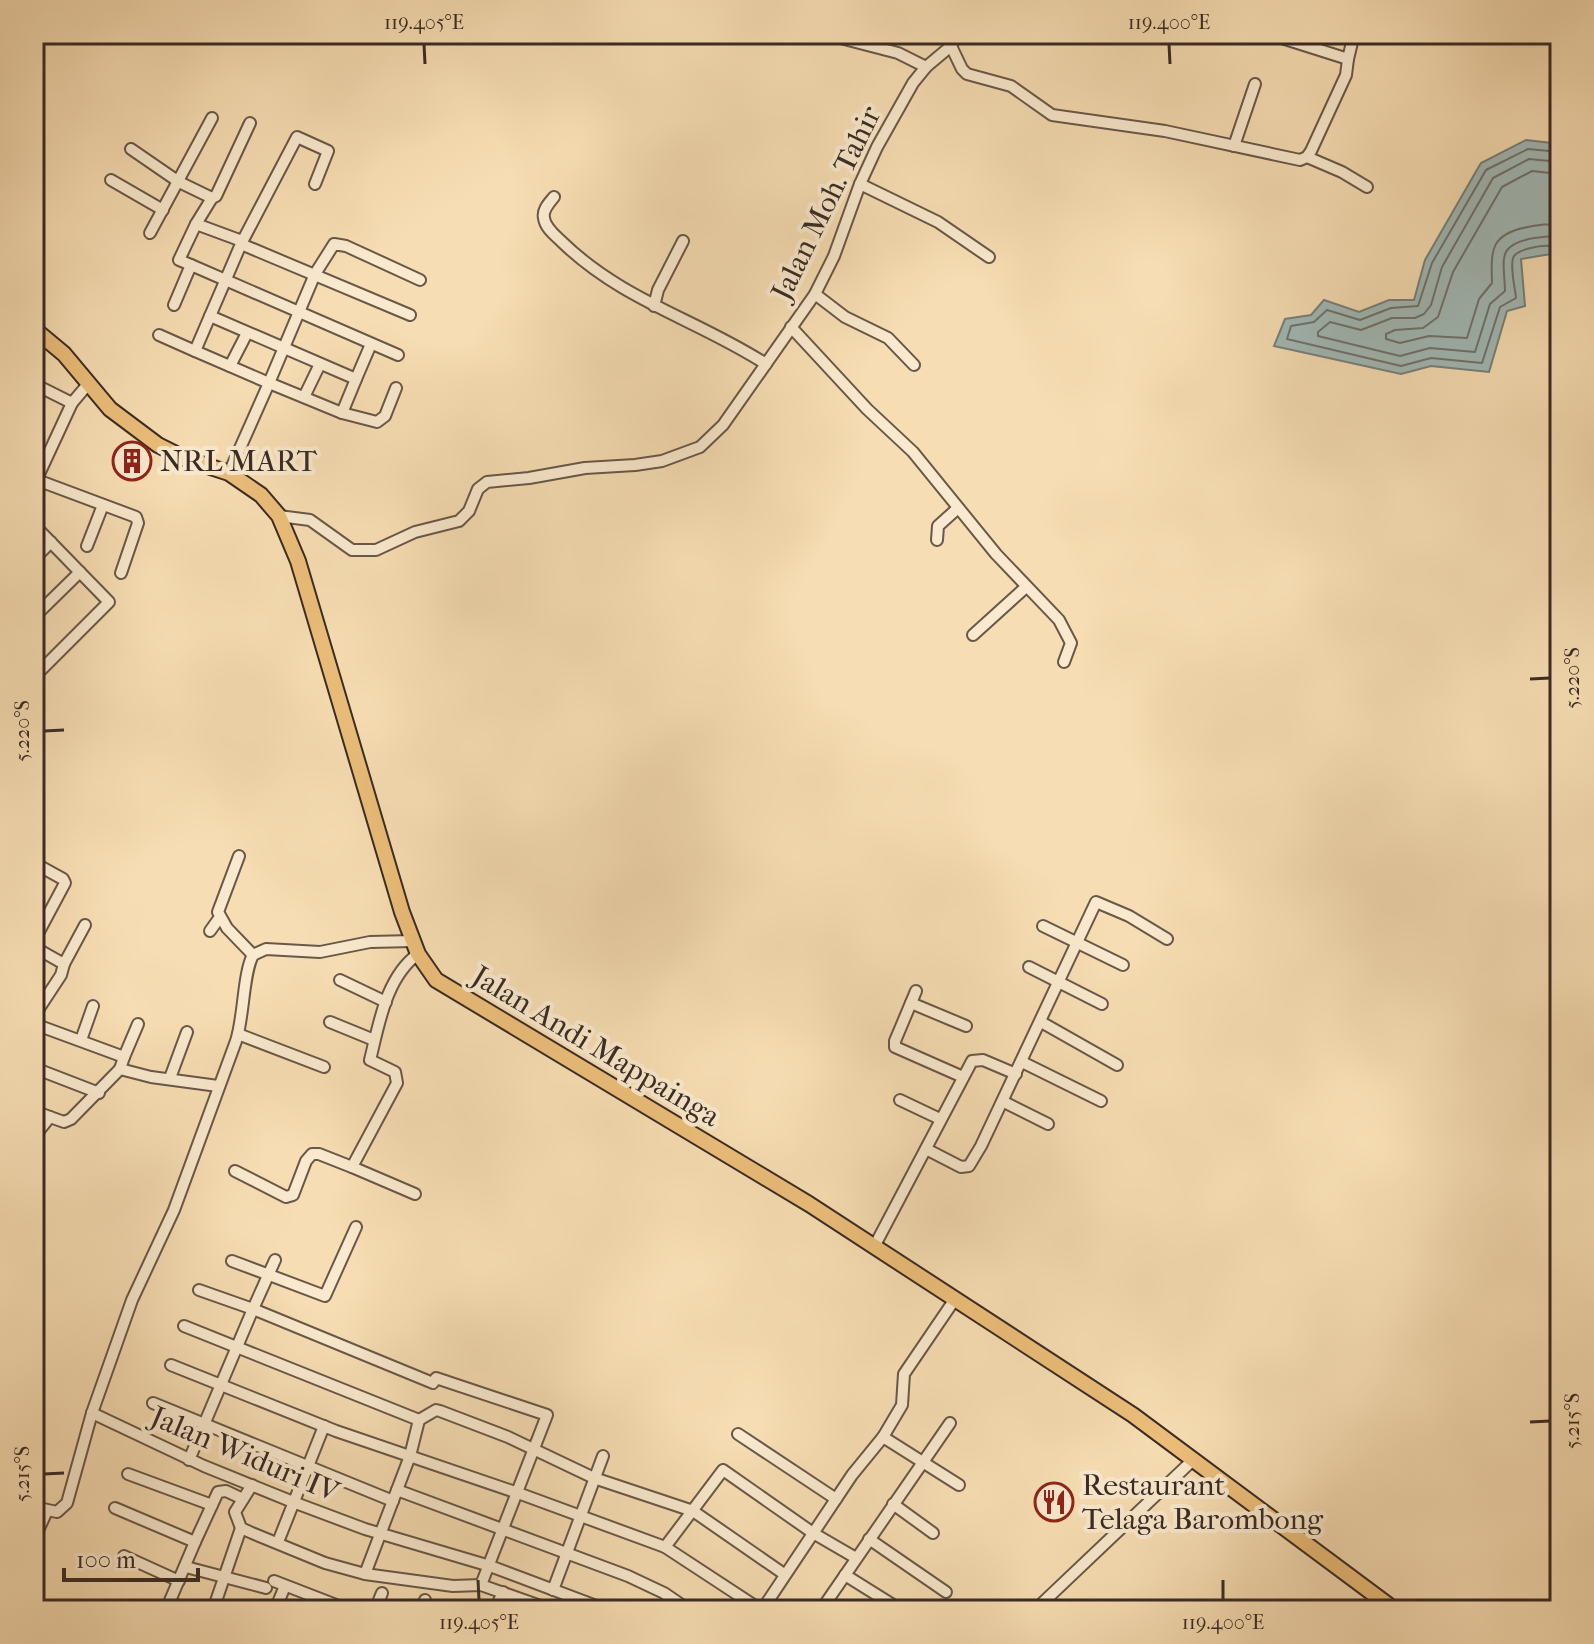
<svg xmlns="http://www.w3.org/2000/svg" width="1594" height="1644" font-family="'IM FELL French Canon',serif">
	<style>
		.water { fill: #a1b9b7; stroke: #77807c; stroke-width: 2 }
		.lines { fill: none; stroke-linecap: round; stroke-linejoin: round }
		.shore { stroke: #6d726e; stroke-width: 2 }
		.stream { stroke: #77807c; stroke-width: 3 }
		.minor-casing { stroke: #685848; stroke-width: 14 }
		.major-casing { stroke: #392b24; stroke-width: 18 }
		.minor { stroke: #fae9ce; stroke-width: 10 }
		.major { stroke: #ecbe7a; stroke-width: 14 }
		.ticks { fill: none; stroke: #392b24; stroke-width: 3 }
		.labels { text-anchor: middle; stroke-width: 8; stroke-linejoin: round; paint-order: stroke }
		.street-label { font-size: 30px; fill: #392b24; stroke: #fae9ce }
		.poi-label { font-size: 30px; fill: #392b24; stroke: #fae9ce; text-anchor: start }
		.neatline { fill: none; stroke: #392b24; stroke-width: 3 }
		.ticks-label { font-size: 20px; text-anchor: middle; fill: #392b24 }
	</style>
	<rect width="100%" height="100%" fill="#f7ddb3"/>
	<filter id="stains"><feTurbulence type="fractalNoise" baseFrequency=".0025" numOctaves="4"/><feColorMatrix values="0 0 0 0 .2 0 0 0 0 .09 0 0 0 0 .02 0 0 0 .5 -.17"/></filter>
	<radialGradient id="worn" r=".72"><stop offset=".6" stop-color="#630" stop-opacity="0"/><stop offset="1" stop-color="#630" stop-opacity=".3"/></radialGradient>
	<!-- water -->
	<path class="water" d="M1526,140L1560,144V272L1551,254L1521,259L1525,306L1507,311L1489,372L1431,366L1401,374L1274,346L1285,319L1311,315L1324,300L1359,312L1389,300H1414L1425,260L1478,168L1481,163Z"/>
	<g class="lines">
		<!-- shore -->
		<g class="shore">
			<path d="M1560,152L1528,149L1486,170L1432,263L1418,306L1391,308L1360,320L1327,310L1314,322L1291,326L1287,339L1401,366L1431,358L1482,363L1500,307L1516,298C1515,287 1510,269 1513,258C1516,249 1542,245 1550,246C1557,247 1557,249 1560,254"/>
			<path d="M1560,162L1529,159L1493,178L1442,267L1431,305L1424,314L1415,318H1392L1361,330L1330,322L1318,332V336L1400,356L1430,348L1475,352L1490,304L1505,291C1504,258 1496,245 1534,238C1544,237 1551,235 1560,239"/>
			<path d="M1560,174L1532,171L1502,187L1453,272L1438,317L1423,328L1395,330L1386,334V339L1400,343L1429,336L1467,338L1479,299L1492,283C1491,250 1490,234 1528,227C1539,225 1549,223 1560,226"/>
		</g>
		<!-- stream -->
		<path class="stream" d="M34,1602L43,1610"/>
		<!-- minor casing -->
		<g class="minor-casing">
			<g id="minor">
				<path d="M825,34L898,53L926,67"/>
				<path d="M951,46L962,69L967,74L1011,86L1052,115L1165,131L1300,160L1307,157L1311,151L1346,75L1348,59L1269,34"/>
				<path d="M1348,59L1354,34"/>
				<path d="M1234,146L1255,84"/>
				<path d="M131,149L179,182L212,198"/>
				<path d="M1307,157L1342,172L1367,187"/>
				<path d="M111,180L163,210"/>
				<path d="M860,184L938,222L989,257"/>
				<path d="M554,197C549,203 542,210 544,218C545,228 556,236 562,242C623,301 696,319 766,364"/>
				<path d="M196,224L212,198L216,196L250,123"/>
				<path d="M150,233L212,118"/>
				<path d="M241,244L297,137L328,151L315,184"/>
				<path d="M191,265L179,260L196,224L242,241"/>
				<path d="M815,294L845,317L888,338L914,365"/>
				<path d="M174,305L191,265L398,355"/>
				<path d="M654,306L658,290L683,241"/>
				<path d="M210,316L356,379L342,413"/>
				<path d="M791,327L867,409L913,452L996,554L1059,620L1071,643L1064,662"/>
				<path d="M159,335L195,351"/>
				<path d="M230,366L247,333"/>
				<path d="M356,379L371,344"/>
				<path d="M34,384L72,403"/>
				<path d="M396,388L385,416L377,422L342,413L269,383L315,274L334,244L346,246L420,280"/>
				<path d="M304,397L320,364"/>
				<path d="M229,473L269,383L195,351L241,244L410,315"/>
				<path d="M37,480L136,517L138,523L121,573"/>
				<path d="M34,485L72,403L89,383"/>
				<path d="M279,516L310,520L352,550H376L415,532L459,521L469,511L478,489L487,482L529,478L585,468L635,465L662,461L700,447L723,425L815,294L834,256L860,184L877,147L913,83L926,67L951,46L957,34"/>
				<path d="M34,525L109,602L34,677"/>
				<path d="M937,540L938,526L958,508"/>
				<path d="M87,546L103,505"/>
				<path d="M34,559L51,542"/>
				<path d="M34,617L80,572"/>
				<path d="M973,635L1026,587"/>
				<path d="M239,856L218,912L227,928L253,955"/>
				<path d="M34,863L63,879L65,883L34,941"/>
				<path d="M1043,926L1123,965"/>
				<path d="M210,931L220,917"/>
				<path d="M34,947L64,964L61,975L34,1016"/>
				<path d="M64,964L85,925"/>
				<path d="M1029,967L1102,1004"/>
				<path d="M340,980L386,1002"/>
				<path d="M916,991L895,1041V1047L963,1077"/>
				<path d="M911,1003L966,1026"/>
				<path d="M330,1022L374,1040"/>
				<path d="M1041,1022L1117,1065"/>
				<path d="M37,1025L124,1057L120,1069"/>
				<path d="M238,1034L324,1067"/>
				<path d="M81,1040L93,1006"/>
				<path d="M124,1057L138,1024"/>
				<path d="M1022,1062L1101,1101"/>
				<path d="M42,1071L99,1093"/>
				<path d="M170,1078L187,1032"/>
				<path d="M900,1100L940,1119"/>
				<path d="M1004,1102L1048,1124"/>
				<path d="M34,1111L50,1117"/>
				<path d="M34,1137L50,1117L64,1122L71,1119L120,1069L151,1077L218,1086"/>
				<path d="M926,1149L961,1167L969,1166L981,1146L1096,902L1129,916L1167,939"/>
				<path d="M352,1167L415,1194"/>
				<path d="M235,1171L286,1197L293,1195L306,1161L312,1154H319L352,1167L397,1083L395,1072L370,1060C379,1024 386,977 418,954"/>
				<path d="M874,1247L972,1061L983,1060L1016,1074"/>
				<path d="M232,1261L325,1296L356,1227"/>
				<path d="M199,1290L253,1309L275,1260"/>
				<path d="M184,1326L419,1420"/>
				<path d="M171,1365L336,1431L518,1493L665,1547L723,1470L813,1533L856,1558"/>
				<path d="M153,1403L393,1501"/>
				<path d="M92,1413L204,1466L293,1502L365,1529L490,1566L607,1610"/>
				<path d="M419,1420L436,1410L440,1411L508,1437L594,1478L693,1511L784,1574"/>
				<path d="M738,1434L836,1499"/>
				<path d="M883,1437L959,1485"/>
				<path d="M189,1460L253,1309L433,1383L436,1378L547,1415L481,1585"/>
				<path d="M128,1474L212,1505"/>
				<path d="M252,1485L235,1512L241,1528L252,1533L325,1563L365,1574L453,1586L481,1585L552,1610"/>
				<path d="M397,1490L628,1576L664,1593L689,1610"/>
				<path d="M893,1504L933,1533"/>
				<path d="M34,1507L57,1512L67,1503L92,1413L132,1300L174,1210L236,1041C244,1017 243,973 253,955L266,949L320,952L370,942L413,941"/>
				<path d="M115,1508L195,1542L218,1492L226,1491L243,1499"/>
				<path d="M35,1537L47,1511"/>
				<path d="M869,1539L946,1592"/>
				<path d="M278,1542L324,1426"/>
				<path d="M665,1547L761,1610"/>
				<path d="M124,1556L179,1581"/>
				<path d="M186,1567L266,1588"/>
				<path d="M365,1574L410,1456L419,1420"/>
				<path d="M845,1575L901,1610"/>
				<path d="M274,1581L349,1610"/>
				<path d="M553,1590L603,1456"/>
				<path d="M169,1603L195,1542"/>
				<path d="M131,1607L141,1610"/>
				<path d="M166,1610L169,1603L193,1610"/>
				<path d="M213,1610L241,1528"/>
				<path d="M275,1610L285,1586"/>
				<path d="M375,1610L382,1593"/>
				<path d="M421,1610L425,1600"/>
				<path d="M495,1610L503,1592"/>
				<path d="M762,1610L852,1475L883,1437L902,1405L904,1374L955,1299"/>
				<path d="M821,1610L950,1423"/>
				<path d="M1035,1610L1194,1459"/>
			</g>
		</g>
		<!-- major casing -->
		<g class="major-casing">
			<path id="major" d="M34,329L64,354L110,409L158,445L186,459L229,473L261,495L279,516L298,561L402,912L418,954L436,980L809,1204L1133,1415L1395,1610"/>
		</g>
		<!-- minor -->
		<use href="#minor" class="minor"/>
		<!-- major -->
		<use href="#major" class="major"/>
	</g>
	<!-- ticks -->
	<path class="ticks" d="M424,44L425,64M1169,44L1170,64M1530,679L1550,678M44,731L64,730M1530,1422L1550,1421M44,1474L64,1473M478,1580L479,1600M1223,1580V1600"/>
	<!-- icons -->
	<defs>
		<g id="building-ring" transform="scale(2)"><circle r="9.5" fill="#fae9ce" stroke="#8f2418" stroke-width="1.5"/><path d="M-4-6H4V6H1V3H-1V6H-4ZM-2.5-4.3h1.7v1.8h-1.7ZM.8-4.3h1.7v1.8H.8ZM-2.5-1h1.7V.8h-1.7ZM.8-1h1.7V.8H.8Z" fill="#8f2418"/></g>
		<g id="restaurant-ring" transform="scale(2)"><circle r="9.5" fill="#fae9ce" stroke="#8f2418" stroke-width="1.5"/><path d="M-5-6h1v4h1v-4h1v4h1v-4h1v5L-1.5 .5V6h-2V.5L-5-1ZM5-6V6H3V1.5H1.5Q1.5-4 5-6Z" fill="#8f2418"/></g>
	</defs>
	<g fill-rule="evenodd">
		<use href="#building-ring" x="132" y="461"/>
		<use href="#restaurant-ring" x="1054" y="1502"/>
	</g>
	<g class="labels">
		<!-- street labels -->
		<g class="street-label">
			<text transform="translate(826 203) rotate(-64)" y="10">Jalan Moh. Tahir</text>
			<text transform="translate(596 1046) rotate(31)" y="10">Jalan Andi Mappainga</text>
			<text transform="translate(245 1454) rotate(23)" y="10">Jalan Widuri IV</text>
		</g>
		<!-- poi labels -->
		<g class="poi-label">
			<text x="160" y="471">NRL MART</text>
			<text x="1082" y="1495">Restaurant<tspan x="1082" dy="34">Telaga Barombong</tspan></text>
		</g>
	</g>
	<!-- margin -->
	<rect width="1594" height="1644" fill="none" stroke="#f7ddb3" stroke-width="88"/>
	<!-- scale -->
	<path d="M64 1568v12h134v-12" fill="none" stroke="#392b24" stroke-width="4"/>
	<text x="76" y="1568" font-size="24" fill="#392b24" stroke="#fae9ce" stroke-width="6" paint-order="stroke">100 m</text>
	<rect x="44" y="44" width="1506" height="1556" class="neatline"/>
	<g class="ticks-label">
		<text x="424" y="29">119.405°E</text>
		<text x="1169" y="29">119.400°E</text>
		<text transform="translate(1572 678) rotate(-90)" y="7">5.220°S</text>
		<text transform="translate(22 731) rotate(-90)" y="7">5.220°S</text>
		<text transform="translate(1572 1421) rotate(-90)" y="7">5.215°S</text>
		<text transform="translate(22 1474) rotate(-90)" y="7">5.215°S</text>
		<text x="479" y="1629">119.405°E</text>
		<text x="1223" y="1629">119.400°E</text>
	</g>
	<rect width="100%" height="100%" filter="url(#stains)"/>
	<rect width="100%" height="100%" fill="url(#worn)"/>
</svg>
